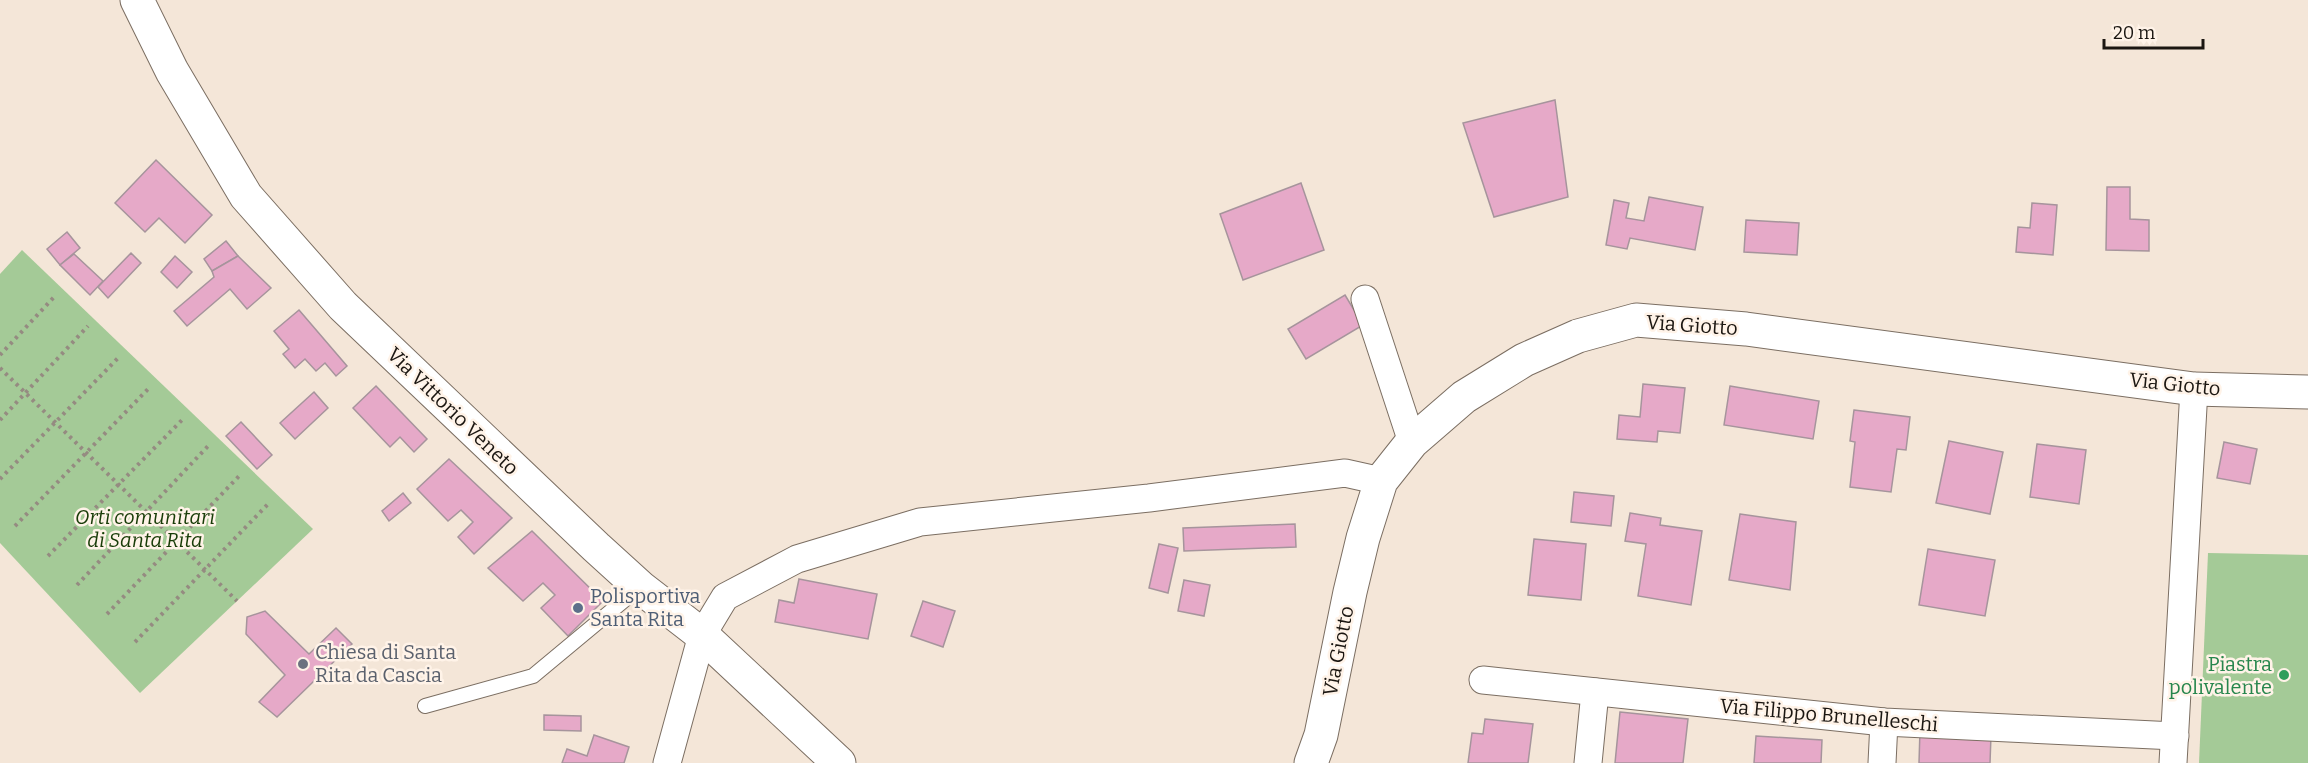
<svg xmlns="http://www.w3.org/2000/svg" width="2308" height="763" font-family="Bitter,serif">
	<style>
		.green { fill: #a4ca97 }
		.building { fill: #e6a9c8; stroke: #a6949c; stroke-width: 1.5 }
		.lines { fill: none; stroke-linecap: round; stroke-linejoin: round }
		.service-casing { stroke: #7b6e62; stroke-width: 16 }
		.minor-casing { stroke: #7b6e62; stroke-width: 29 }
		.tertiary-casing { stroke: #7b6e62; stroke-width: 35 }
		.path { stroke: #958b81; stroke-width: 4; stroke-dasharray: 3 4.5; stroke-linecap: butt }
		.service { stroke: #fff; stroke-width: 14 }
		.minor { stroke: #fff; stroke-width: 27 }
		.tertiary { stroke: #fff; stroke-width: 33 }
		.service-dot { fill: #5c6f8a; stroke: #fff3e8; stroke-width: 2 }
		.worship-dot { fill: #6b7280; stroke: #fff3e8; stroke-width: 2 }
		.leisure-dot { fill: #2e9e5b; stroke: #fff3e8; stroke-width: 2 }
		.labels { text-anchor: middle; stroke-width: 5; stroke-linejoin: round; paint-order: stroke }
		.street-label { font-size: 20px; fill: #1b1611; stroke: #fff3e8 }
		.park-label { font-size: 20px; font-style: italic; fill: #183c07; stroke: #fff3e8 }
		.service-label { font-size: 20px; fill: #4e5e75; stroke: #fff3e8; text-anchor: start }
		.worship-label { font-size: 20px; fill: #5b616d; stroke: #fff3e8; text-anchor: start }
		.leisure-label { font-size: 20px; fill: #27864d; stroke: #fff3e8; text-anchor: end }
	</style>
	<rect width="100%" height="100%" fill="#f4e6d8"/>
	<!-- green -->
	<g class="green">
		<path d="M22,250L313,529L140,693L0,543V274Z"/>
		<path d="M2208,553L2308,555V763H2199Z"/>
	</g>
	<!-- building -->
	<g class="building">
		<path d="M1555,100L1568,197L1494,217L1463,123Z"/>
		<path d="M156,160L212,215L185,243L159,218L145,232L115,203Z"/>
		<path d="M1301,183L1324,250L1243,280L1220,214Z"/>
		<path d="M2107,187H2130V219L2149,220V251L2106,250Z"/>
		<path d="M1649,197L1703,207L1695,250L1630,238L1627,249L1606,245L1614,200L1629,203L1626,218L1644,221Z"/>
		<path d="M2032,203L2057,205L2053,255L2016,252L2018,227L2030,228Z"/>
		<path d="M1746,220L1799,223L1797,255L1744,252Z"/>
		<path d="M67,232L80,248L60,265L47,249Z"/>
		<path d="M226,241L238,256L212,271L204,259Z"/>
		<path d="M131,253L141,263L108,298L98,287Z"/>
		<path d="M74,254L103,281L90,295L60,265Z"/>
		<path d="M175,256L192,272L177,288L161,272Z"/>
		<path d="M238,256L271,288L247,309L230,289L187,326L174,311L214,277L212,271Z"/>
		<path d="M1345,295L1363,325L1306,359L1288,329Z"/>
		<path d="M299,310L347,366L336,376L325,363L316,371L305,359L295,368L283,354L289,349L274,331Z"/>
		<path d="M1643,384L1685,388L1680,433L1658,431L1657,442L1617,439L1619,415L1640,417Z"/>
		<path d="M376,386L427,439L414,452L400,437L390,447L353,408Z"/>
		<path d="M1730,386L1819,401L1813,439L1724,425Z"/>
		<path d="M314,392L328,408L295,439L280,423Z"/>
		<path d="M1854,410L1910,417L1906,450L1897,449L1891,492L1850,487L1855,442L1850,441Z"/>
		<path d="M241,422L272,455L257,469L226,436Z"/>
		<path d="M1949,441L2003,452L1990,514L1936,503Z"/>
		<path d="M2224,442L2257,449L2250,484L2217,478Z"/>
		<path d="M2037,444L2086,450L2079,504L2030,497Z"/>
		<path d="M449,459L512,518L474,554L458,537L473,522L461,510L448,521L417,489Z"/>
		<path d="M1574,492L1614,496L1611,526L1571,522Z"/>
		<path d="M403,493L411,503L389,521L382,511Z"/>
		<path d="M1630,513L1661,518L1660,525L1702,531L1691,605L1638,596L1646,544L1625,541Z"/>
		<path d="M1740,514L1796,522L1790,590L1729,580Z"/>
		<path d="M1295,524L1296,547L1184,551L1183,528Z"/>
		<path d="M532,531L603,601L568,636L541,608L555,595L543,583L523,601L488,568Z"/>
		<path d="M1534,539L1586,544L1581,600L1528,595Z"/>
		<path d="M1159,544L1178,548L1168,593L1149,588Z"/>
		<path d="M1928,549L1995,560L1985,616L1919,605Z"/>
		<path d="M799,579L877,594L868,639L775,622L779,600L794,603Z"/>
		<path d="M1184,580L1210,585L1204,616L1178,611Z"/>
		<path d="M923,601L955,611L943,647L911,636Z"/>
		<path d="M265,611L309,654L336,628L352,644L277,717L259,702L285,675L246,634L247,617Z"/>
		<path d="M1620,712L1688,719L1683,763H1615Z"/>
		<path d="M544,715L581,716V731L544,730Z"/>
		<path d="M1485,719L1533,724L1528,763H1468L1472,733L1483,734Z"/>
		<path d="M1920,730L1991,735L1990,763H1919Z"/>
		<path d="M594,735L629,747L624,763H562L567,749L587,756Z"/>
		<path d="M1756,736L1822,740L1821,763H1754Z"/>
	</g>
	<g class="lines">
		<!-- service casing -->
		<g class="service-casing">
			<path id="service" d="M425,706L533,676L640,587"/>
		</g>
		<!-- minor casing -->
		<g class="minor-casing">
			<g id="minor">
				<path d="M1365,299L1412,442"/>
				<path d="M1483,680L1884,722L2175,736"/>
				<path d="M667,763L702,635L725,597L797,559L920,522L1149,498L1345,473L1381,481"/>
				<path d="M1588,763L1595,692"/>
				<path d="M1882,763L1884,722"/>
				<path d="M2173,763L2194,389"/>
			</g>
		</g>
		<!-- tertiary casing -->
		<g class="tertiary-casing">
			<g id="tertiary">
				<path d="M137,0L172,71L246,196L343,306L596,547L640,587L702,635L839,763"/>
				<path d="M1311,763L1321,735L1350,592L1363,538L1381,481L1412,442L1464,397L1524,360L1578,336L1636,320L1746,329L2194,389L2308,392"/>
			</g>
		</g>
		<!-- path -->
		<g class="path">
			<path d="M0,355L56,295"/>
			<path d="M0,368L237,601"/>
			<path d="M0,420L88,326"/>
			<path d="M0,479L120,356"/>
			<path d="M15,526L150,387"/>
			<path d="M48,556L183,419"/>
			<path d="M77,585L209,445"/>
			<path d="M107,614L240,475"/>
			<path d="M135,642L269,503"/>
		</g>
		<!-- service -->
		<use href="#service" class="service"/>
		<!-- minor -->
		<use href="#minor" class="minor"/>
		<!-- tertiary -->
		<use href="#tertiary" class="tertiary"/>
	</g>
	<!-- markers -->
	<circle class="service-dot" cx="578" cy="608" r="6"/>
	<circle class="worship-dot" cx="303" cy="664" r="6"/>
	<circle class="leisure-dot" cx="2284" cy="675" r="6"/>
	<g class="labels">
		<!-- street labels -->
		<g class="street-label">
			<text transform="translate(1692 325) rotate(4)" y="7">Via Giotto</text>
			<text transform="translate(2175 384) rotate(6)" y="7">Via Giotto</text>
			<text transform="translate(453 411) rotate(44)" y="7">Via Vittorio Veneto</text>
			<text transform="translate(1338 651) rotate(-79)" y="7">Via Giotto</text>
			<text transform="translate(1829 715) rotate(5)" y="7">Via Filippo Brunelleschi</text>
		</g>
		<!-- park labels -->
		<g class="park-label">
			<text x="145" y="524">Orti comunitari<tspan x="145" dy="23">di Santa Rita</tspan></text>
		</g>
		<!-- service labels -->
		<g class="service-label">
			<text x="590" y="603">Polisportiva<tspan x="590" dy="23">Santa Rita</tspan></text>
		</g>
		<!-- worship labels -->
		<g class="worship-label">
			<text x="315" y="659">Chiesa di Santa<tspan x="315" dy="23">Rita da Cascia</tspan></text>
		</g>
		<!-- leisure labels -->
		<g class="leisure-label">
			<text x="2272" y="671">Piastra<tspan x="2272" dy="23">polivalente</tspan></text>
		</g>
	</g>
	<!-- scale -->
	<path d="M2104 39v9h99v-9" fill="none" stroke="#1b1611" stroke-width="3"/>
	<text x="2113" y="39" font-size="18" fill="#1b1611" stroke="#fff3e8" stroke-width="4.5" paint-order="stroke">20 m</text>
</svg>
